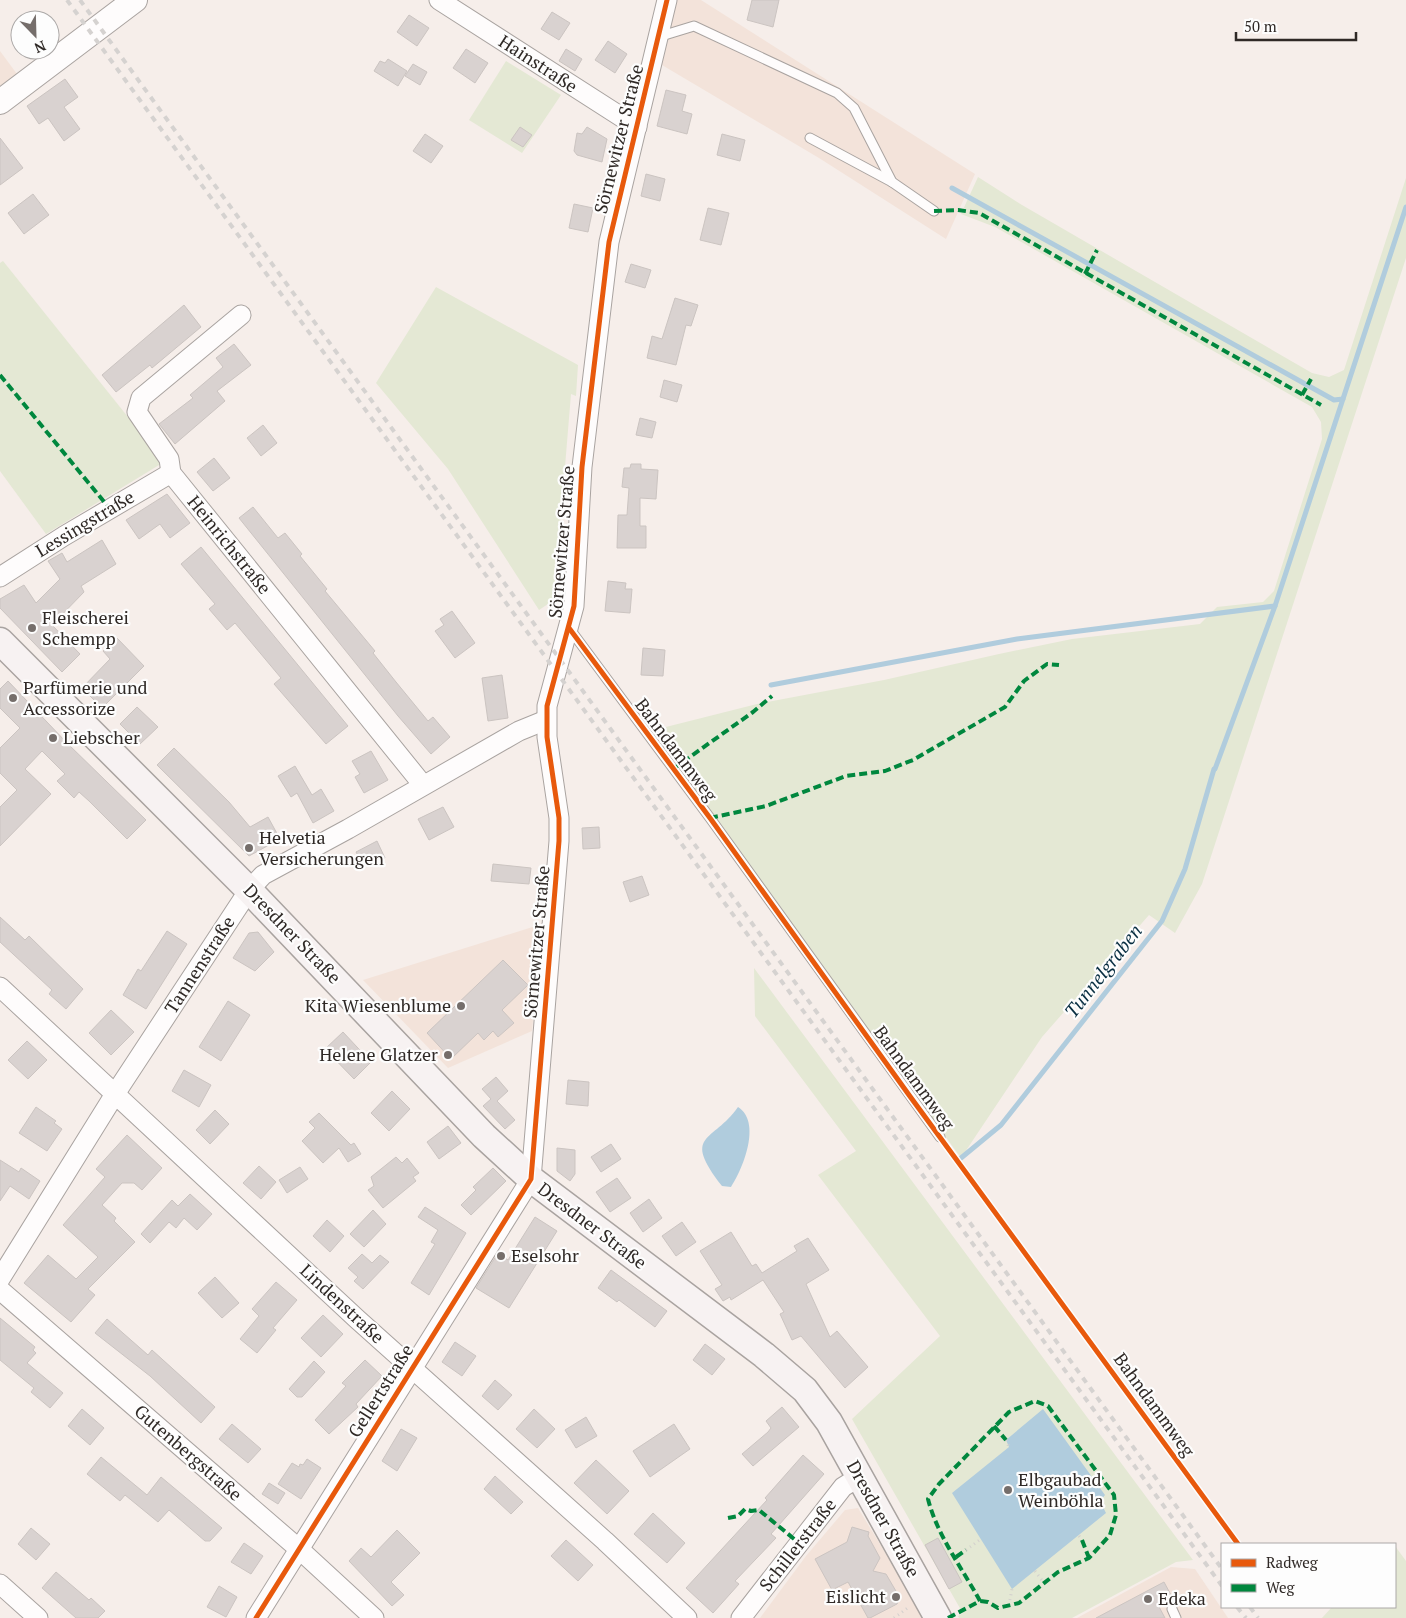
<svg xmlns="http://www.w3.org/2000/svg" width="1406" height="1618" font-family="'PT Serif',serif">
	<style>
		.built { fill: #f3e3da }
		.green { fill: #e4e8d4 }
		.water { fill: #b0ccdd }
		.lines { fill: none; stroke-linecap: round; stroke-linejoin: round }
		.stream { stroke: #b0ccdd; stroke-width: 5 }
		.building { fill: #d9d2d0; stroke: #cbc4c1 }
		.service-casing { stroke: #a9a3a0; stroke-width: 11 }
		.minor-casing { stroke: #a9a3a0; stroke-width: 21 }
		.tertiary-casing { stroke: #a9a3a0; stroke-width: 26 }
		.secondary-casing { stroke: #a9a3a0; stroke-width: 29 }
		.path { stroke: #d2cfcd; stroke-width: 3; stroke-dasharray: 1 4; stroke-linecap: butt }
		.service { stroke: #fefcfc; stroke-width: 9 }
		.minor { stroke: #fefcfc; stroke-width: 19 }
		.tertiary { stroke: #fefcfc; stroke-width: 24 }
		.secondary { stroke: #f7f2f2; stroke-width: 26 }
		.rail { stroke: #d5d2d0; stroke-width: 4; stroke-dasharray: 6 6; stroke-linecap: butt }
		.quiet { stroke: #00873e; stroke-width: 4; stroke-dasharray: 8 4; stroke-linecap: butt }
		.cycleway-casing { stroke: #fdfdfd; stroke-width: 8 }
		.cycleway { stroke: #e8590c; stroke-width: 5 }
		.poi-dot { fill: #756e6b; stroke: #fdfdfd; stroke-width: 2 }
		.labels { text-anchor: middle; stroke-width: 4.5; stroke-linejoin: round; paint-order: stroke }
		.street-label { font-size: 18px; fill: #2f2926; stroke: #fdfdfd }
		.poi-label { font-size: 18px; fill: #2f2926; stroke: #fdfdfd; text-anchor: start }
		.water-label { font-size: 19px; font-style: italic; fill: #082e41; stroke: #fdfdfd }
	</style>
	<rect width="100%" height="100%" fill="#f6eeea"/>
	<!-- built -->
	<g class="built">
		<path d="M677,0H701L975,174L946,239L819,158L662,65Z"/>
		<path d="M0,51L17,74L0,86Z"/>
		<path d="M542,924L532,1031L448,1068L363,980Z"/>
		<path d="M858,1508L925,1618H760L806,1556L845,1510Z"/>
		<path d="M1171,1567L1195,1569L1228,1618H1077Z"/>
	</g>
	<!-- green -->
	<g class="green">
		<path d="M506,61L561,95L522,153L469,120Z"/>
		<path d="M978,177L1022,205L1312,373L1329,377L1344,370L1406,178V258L1202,884L1175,933L1149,915L1042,1037L961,1158L650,731L757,704L884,680L999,654L1072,639L1200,624L1217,607L1263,602L1274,591L1322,439L1321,422L1312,407L995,227L961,214Z"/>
		<path d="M3,261L164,462L46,534L0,471V263Z"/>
		<path d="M436,287L578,365L576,396L571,394L554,600L539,610L448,469L376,383Z"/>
		<path d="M754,968L1193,1560L1176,1562L1072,1618H959L958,1616L963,1613L961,1610L852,1419L940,1336L818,1175L856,1151L755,1016Z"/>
		<path d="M1395,1546L1406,1561V1618H1322L1332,1607H1395Z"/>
	</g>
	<!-- water -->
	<g class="water">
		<path d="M738,1107C762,1122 743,1169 731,1187L722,1186C681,1133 713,1143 738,1107Z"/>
		<path d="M1043,1409L1105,1495L1100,1501L1106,1513L1012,1589L952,1493L1009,1447L1006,1440Z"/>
	</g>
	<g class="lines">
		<!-- stream -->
		<g class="stream">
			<path d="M952,188L1334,400L1343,399"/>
			<path d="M771,685L1017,639L1275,606"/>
			<path d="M1215,769L1275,606L1406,207"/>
			<path d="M961,1158L1001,1125L1162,921L1185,869L1214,769"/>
		</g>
	</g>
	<!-- building -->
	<g class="building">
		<path d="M752,0H779L773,27L747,20Z"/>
		<path d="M552,12L570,23L559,40L541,29Z"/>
		<path d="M409,15L429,28L417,46L397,32Z"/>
		<path d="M608,41L627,54L615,73L595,60Z"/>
		<path d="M466,49L488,63L475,83L453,68Z"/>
		<path d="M566,49L582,59L575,71L559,61Z"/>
		<path d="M388,59L407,71L398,86L374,71L380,61L385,63Z"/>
		<path d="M413,64L427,72L420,85L405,76Z"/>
		<path d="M65,79L78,97L64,107L80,129L64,141L48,118L39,124L27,106Z"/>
		<path d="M666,90L686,95L682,111L692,114L687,134L657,126Z"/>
		<path d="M520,127L532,135L523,147L511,140Z"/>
		<path d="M587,127L607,139L602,162L577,155L574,151L577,133L582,134Z"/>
		<path d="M425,134L443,146L431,163L413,151Z"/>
		<path d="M722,134L745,140L740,161L717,155Z"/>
		<path d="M0,138L23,168L0,185Z"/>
		<path d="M646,174L665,179L660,201L641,196Z"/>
		<path d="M33,194L49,215L24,234L8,213Z"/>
		<path d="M574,204L593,208L588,232L569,228Z"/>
		<path d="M708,208L729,213L721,245L700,240Z"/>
		<path d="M631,264L651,270L645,288L625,282Z"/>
		<path d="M675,298L698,305L691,326L686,325L676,365L647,358L652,336L662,339Z"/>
		<path d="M184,305L201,327L152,368L150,365L116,392L102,375Z"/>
		<path d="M234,344L251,365L217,391L225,401L175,444L159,424L193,398L190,395L223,367L216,358Z"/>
		<path d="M664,380L682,385L677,402L660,397Z"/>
		<path d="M640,418L656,422L652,438L636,435Z"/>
		<path d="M263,425L277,443L261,456L247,438Z"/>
		<path d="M214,458L230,478L213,491L197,472Z"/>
		<path d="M631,464H641V469L658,470L656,499L640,498V526H646V548H617L618,515H627L629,488L622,487L624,468H630Z"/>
		<path d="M167,494L190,523L170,538L160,524L139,539L126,520Z"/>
		<path d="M253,507L278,538L285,533L302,554L300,556L327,589L325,591L375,651L373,653L396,682L428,721L433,717L450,737L431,754L398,716L239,518Z"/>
		<path d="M102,540L116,564L81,586L84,592L52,625L80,654L62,672L0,608V599L24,585L36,603L60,579L48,561L62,553L67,562Z"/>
		<path d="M201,547L348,726L326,744L274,684L281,678L235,623L227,630L209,609L215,604L181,564Z"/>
		<path d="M608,581L626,583L625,589H632L630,613L605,611Z"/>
		<path d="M452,611L475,643L455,658L435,631L444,625L440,619Z"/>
		<path d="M117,638L144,666L102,708L82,688L110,659L103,651Z"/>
		<path d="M643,648L665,650L663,676L641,675Z"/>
		<path d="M502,675L508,718L488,721L482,678Z"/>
		<path d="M8,681L67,743L146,820L127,839L89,801L79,792L74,798L57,781L65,774L42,751L25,769L51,794L0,846V807L17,790L0,773V748L20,728L0,708V689Z"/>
		<path d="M137,707L158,727L140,744L120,724Z"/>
		<path d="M174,748L229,802L250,827L268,817L280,839L249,856L157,765Z"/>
		<path d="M371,751L388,780L364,793L355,777L360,774L352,761Z"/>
		<path d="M295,766L312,795L321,789L334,811L313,823L297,793L291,797L278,776Z"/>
		<path d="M443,807L454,827L429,840L418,819Z"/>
		<path d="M599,827L600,848L583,849L582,828Z"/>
		<path d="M377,841L385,858L372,864L370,859L362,863L356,852Z"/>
		<path d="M493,864L531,868L529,884L491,881Z"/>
		<path d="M642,876L649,895L630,902L623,882Z"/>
		<path d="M0,917L25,940L29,936L83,989L66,1009L49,994L52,990L0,942Z"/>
		<path d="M167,931L187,944L146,1009L123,995L138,969L141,971Z"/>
		<path d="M258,932L274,952L255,971L233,958L249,933Z"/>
		<path d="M503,960L528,985L502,1010L514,1023L498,1037L493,1031L484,1040L478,1033L451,1059L427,1033Z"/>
		<path d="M228,1001L250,1015L221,1061L199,1047Z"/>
		<path d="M111,1010L134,1032L111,1055L89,1033Z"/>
		<path d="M343,1032L371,1062L354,1079L325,1049Z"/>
		<path d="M27,1041L47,1060L28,1079L8,1060Z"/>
		<path d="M184,1070L211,1085L199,1107L172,1091Z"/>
		<path d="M496,1077L508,1091L497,1101L515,1120L505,1129L483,1106L491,1099L482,1089Z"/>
		<path d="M568,1080L589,1082L588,1106L566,1104Z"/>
		<path d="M392,1091L410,1109L389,1131L371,1113Z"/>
		<path d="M36,1107L56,1121L54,1123L62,1129L47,1151L19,1133Z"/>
		<path d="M215,1110L229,1124L210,1144L196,1130Z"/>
		<path d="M319,1113L351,1145L354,1143L361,1154L348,1162L339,1148L323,1163L302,1141L315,1128L309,1122Z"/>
		<path d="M448,1126L461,1143L439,1159L427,1142Z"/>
		<path d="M127,1135L162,1168L142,1190L134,1183H122L102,1205L116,1218L114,1221L135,1242L88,1289L95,1295L71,1322L24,1283L48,1255L76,1279L98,1257L63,1225L105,1177L96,1169Z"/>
		<path d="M611,1144L621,1159L601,1172L591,1157Z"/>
		<path d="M557,1148L575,1150V1174L570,1181L557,1171Z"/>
		<path d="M396,1157L402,1163L407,1158L419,1173L413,1177L416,1181L383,1208L368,1190L374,1186L371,1177Z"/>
		<path d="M0,1160L19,1172L21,1168L40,1181L29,1199L10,1186L0,1201Z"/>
		<path d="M259,1166L276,1182L261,1199L243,1183Z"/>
		<path d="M300,1167L308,1179L287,1193L279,1180Z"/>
		<path d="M493,1168L506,1181L471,1215L461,1205L476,1190L473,1187Z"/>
		<path d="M617,1178L631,1198L610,1212L596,1192Z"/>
		<path d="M190,1194L212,1214L197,1230L184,1218L176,1228L169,1222L150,1243L141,1234L172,1200L178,1206Z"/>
		<path d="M649,1199L662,1218L643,1232L630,1213Z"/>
		<path d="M425,1207L466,1233L429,1295L411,1283L435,1244L431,1242L438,1230L418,1217Z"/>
		<path d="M373,1210L386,1224L364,1247L350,1234Z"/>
		<path d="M535,1217L557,1231L509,1308L476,1288L498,1253L508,1260Z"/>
		<path d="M327,1220L344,1236L330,1252L313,1236Z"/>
		<path d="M682,1222L696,1242L676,1256L662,1236Z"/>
		<path d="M731,1232L752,1266L756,1264L762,1273L797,1251L794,1246L808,1238L829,1270L806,1284L830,1337L837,1331L868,1367L845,1388L801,1336L792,1340L780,1314L784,1312L763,1280L731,1300L730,1297L723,1301L715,1289L722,1285L700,1251Z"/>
		<path d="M362,1254L372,1263L380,1255L389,1262L363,1289L354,1281L358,1277L348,1268Z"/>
		<path d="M611,1270L667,1311L655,1327L619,1300L617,1302L598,1288Z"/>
		<path d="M215,1277L239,1303L222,1318L198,1293Z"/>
		<path d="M276,1282L297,1300L273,1328L276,1330L257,1353L240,1339L259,1316L252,1309Z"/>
		<path d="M323,1315L343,1334L321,1357L301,1338Z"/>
		<path d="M0,1318L35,1347L33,1350L36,1353L27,1363L63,1393L50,1408L31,1392L34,1388L0,1360Z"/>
		<path d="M107,1319L148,1355L152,1350L215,1407L201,1423L150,1376L95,1333Z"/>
		<path d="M455,1342L476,1356L462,1376L442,1362Z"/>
		<path d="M705,1344L725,1359L712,1375L693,1360Z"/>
		<path d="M365,1360L382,1376L356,1404L358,1407L329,1434L315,1420L346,1386L342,1383Z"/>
		<path d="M314,1361L325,1372L302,1397H297L289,1389Z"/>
		<path d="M495,1380L512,1395L498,1410L482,1396Z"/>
		<path d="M782,1407L799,1427L753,1466L742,1454L768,1432L771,1428L766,1421Z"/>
		<path d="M82,1409L104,1428L90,1445L68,1426Z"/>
		<path d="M534,1409L555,1429L537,1448L516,1429Z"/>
		<path d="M586,1417L597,1436L576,1448L565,1430Z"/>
		<path d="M232,1424L261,1449L248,1463L219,1439Z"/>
		<path d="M674,1424L690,1449L650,1477L633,1451Z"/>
		<path d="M401,1429L417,1438L397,1471L382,1461Z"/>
		<path d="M803,1455L824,1474L771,1534L776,1538L735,1581L739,1584L713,1613L686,1588L767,1500L765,1498Z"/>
		<path d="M101,1457L147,1495L161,1477L222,1528L210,1541H205L169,1510L158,1522L125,1495L120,1501L87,1474Z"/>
		<path d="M307,1459L321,1468L301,1499L278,1484L292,1463L299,1467L300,1464L303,1465Z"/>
		<path d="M596,1460L629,1491L607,1514L574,1483Z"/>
		<path d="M495,1476L523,1502L511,1514L484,1489Z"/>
		<path d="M269,1483L285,1493L278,1504L262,1494Z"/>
		<path d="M653,1513L685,1543L667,1563L634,1534Z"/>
		<path d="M852,1527L869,1532L868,1536L880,1558L873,1571L886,1574L900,1598L897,1604L870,1618H868L848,1582L832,1590L815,1559L847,1542Z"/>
		<path d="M31,1528L50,1544L36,1560L18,1544Z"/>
		<path d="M397,1530L420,1553L391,1582L404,1595L392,1606L349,1561L361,1548L371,1557Z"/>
		<path d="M938,1538L962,1582L949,1589L925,1545Z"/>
		<path d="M566,1540L593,1565L578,1581L551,1556Z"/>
		<path d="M244,1543L263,1556L251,1574L231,1562Z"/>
		<path d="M56,1572L89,1600L91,1598L105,1611L98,1618H76L42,1588Z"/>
		<path d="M1164,1582L1171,1595L1157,1603L1165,1618H1096Z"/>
		<path d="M219,1586L237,1597L226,1617L207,1607Z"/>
	</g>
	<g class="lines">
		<!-- service casing -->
		<g class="service-casing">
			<g id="service">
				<path d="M658,37L694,26L837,93L854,108L892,182L934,211"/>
				<path d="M810,138L892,182"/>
				<path d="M569,628L710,818L940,1137"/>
				<path d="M1172,1609L1176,1618"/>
			</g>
		</g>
		<!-- minor casing -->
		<g class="minor-casing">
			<g id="minor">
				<path d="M439,0L637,127"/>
				<path d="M241,315L141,398L137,412L169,459L171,473L423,785"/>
				<path d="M0,577L64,536L171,473"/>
				<path d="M0,987L357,1319L605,1541L687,1618"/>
				<path d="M0,1279L115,1094L249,890L263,875L348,829L519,731L546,720"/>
				<path d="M0,1290L299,1549L374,1618"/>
				<path d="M0,1584L38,1618"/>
				<path d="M256,1618L531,1179L559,841V818L547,737V706L574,606L582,467L609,242L667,0"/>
				<path d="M741,1618L843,1487L859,1477"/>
			</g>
		</g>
		<!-- tertiary casing -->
		<g class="tertiary-casing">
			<path id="tertiary" d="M0,102L135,0"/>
		</g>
		<!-- secondary casing -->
		<g class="secondary-casing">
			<path id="secondary" d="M0,641L249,890L484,1136L531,1179L764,1355L805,1390L829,1422L938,1618"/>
		</g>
		<!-- path -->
		<g class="path">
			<path d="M1006,1440L1009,1447"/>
			<path d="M1079,1536L1082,1540"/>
			<path d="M966,1550L981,1539"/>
			<path d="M1035,1571L1044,1583"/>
			<path d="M1009,1605L1012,1589"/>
			<path d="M894,1618L909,1607"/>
		</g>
		<!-- service -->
		<use href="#service" class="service"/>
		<!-- minor -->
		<use href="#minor" class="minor"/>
		<!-- tertiary -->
		<use href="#tertiary" class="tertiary"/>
		<!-- secondary -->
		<use href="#secondary" class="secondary"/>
		<!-- rail -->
		<g class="rail">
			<path d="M67,0L1222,1586"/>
			<path d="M80,0L1222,1569"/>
			<path d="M1237,1607L1246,1618"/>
			<path d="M1250,1607L1258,1618"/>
		</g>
		<!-- quiet -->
		<g class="quiet">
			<path d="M934,211L958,210L979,213L1321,405"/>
			<path d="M1085,274L1097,250"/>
			<path d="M0,375L110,509"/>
			<path d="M1302,395L1311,379"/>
			<path d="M673,769L753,712L772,696"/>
			<path d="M710,818L766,806L846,776L885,771L913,760L1005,707L1024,681L1047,664L1059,665"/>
			<path d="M994,1426L1006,1440"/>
			<path d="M728,1518L738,1516L745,1509L751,1511L759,1510L799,1543"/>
			<path d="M1082,1540L1089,1558"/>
			<path d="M956,1557L966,1550"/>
			<path d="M948,1618L980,1601C962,1568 937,1535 928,1499L939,1484L1009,1412L1035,1401L1048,1406L1114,1495L1116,1515L1110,1535L1089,1558L1058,1572L1019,1603L998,1608L988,1602L980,1601"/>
		</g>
		<!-- cycleway casing -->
		<g class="cycleway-casing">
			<g id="cycleway">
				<path d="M569,628L710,818L909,1095L1238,1544"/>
				<path d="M256,1618L531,1179L559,841V818L547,737V706L574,606L582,467L609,242L667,0"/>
			</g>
		</g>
		<!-- cycleway -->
		<use href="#cycleway" class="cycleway"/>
	</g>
	<!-- markers -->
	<g class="poi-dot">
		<circle cx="32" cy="628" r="5"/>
		<circle cx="13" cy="698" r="5"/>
		<circle cx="53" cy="738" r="5"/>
		<circle cx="249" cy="848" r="5"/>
		<circle cx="461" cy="1006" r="5"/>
		<circle cx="448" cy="1055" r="5"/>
		<circle cx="501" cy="1256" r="5"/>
		<circle cx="1008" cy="1490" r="5"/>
		<circle cx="896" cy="1597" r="5"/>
		<circle cx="1148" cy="1599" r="5"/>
	</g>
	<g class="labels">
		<!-- street labels -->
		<g class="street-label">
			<text transform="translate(538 64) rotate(33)" y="6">Hainstraße</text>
			<text transform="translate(619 139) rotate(-76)" y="6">Sörnewitzer Straße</text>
			<text transform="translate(85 524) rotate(-31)" y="6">Lessingstraße</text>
			<text transform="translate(562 542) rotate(-85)" y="6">Sörnewitzer Straße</text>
			<text transform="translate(229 545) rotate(51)" y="6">Heinrichstraße</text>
			<text transform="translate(676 750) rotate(53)" y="6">Bahndammweg</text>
			<text transform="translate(292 934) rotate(46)" y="6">Dresdner Straße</text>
			<text transform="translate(537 942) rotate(-85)" y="6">Sörnewitzer Straße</text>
			<text transform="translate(200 965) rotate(-57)" y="6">Tannenstraße</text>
			<text transform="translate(914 1078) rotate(54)" y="6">Bahndammweg</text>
			<text transform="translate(592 1226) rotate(37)" y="6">Dresdner Straße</text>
			<text transform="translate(342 1304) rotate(43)" y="6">Lindenstraße</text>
			<text transform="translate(381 1391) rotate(-58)" y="6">Gellertstraße</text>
			<text transform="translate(1154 1405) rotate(54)" y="6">Bahndammweg</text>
			<text transform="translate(188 1453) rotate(41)" y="6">Gutenbergstraße</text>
			<text transform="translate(883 1519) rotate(61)" y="6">Dresdner Straße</text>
			<text transform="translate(798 1545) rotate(-52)" y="6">Schillerstraße</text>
		</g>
		<!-- poi labels -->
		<g class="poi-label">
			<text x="42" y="624">Fleischerei<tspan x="42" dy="21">Schempp</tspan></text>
			<text x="23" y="694">Parfümerie und<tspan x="23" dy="21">Accessorize</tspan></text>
			<text x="63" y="744">Liebscher</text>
			<text x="259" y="844">Helvetia<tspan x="259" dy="21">Versicherungen</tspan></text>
			<text x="451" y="1012" text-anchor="end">Kita Wiesenblume</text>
			<text x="438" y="1061" text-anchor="end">Helene Glatzer</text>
			<text x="511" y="1262">Eselsohr</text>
			<text x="1018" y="1486">Elbgaubad<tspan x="1018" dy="21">Weinböhla</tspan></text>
			<text x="886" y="1603" text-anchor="end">Eislicht</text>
			<text x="1158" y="1605">Edeka</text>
		</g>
		<!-- water labels -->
		<g class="water-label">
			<text transform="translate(1103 971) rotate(-52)" y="7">Tunnelgraben</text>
		</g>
	</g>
	<!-- legend -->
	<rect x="1221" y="1543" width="175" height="65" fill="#fdfdfd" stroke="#aba8a7"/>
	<rect x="1231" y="1559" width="25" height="8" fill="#e8590c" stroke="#aba8a7"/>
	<text x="1266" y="1568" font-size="15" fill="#2f2926">Radweg</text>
	<rect x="1231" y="1584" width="25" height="8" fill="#00873e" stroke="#aba8a7"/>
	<text x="1266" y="1593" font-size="15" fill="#2f2926">Weg</text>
	<!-- north arrow -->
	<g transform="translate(35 35) rotate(157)"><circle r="24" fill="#fdfdfd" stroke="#aba8a7"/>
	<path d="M0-4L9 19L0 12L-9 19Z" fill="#756e6b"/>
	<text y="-8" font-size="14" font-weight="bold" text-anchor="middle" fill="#2f2926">N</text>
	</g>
	<!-- scale -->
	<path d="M1236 32v8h120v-8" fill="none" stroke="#2f2926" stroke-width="2.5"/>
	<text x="1244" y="32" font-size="15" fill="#2f2926" stroke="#fdfdfd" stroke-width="4" paint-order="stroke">50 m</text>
</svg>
